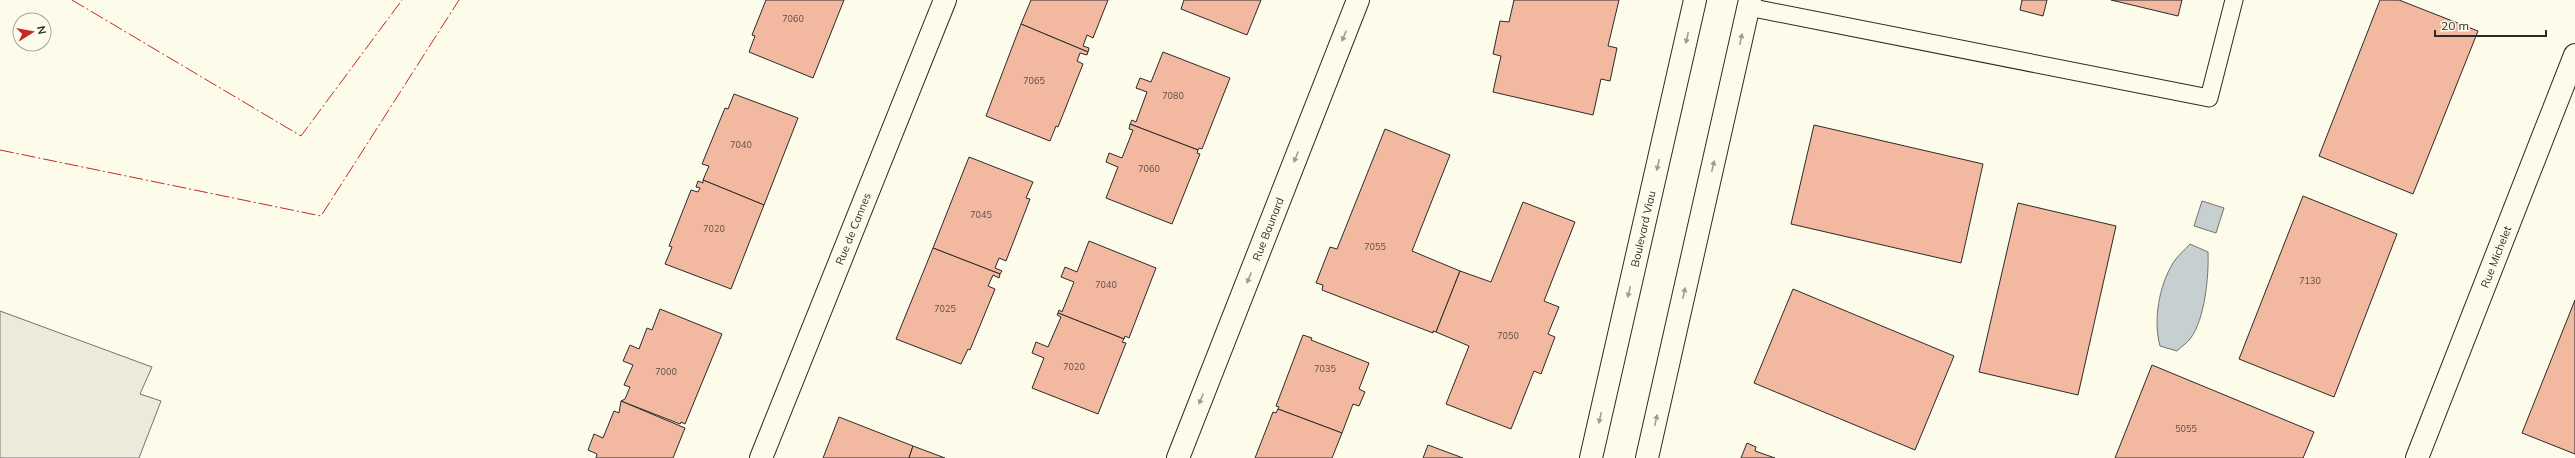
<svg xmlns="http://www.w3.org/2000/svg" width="2575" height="458" font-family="Mulish,sans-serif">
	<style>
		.parking { fill: #eceadb; stroke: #74746e }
		.water { fill: #c7d0d0; stroke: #74746e }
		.building { fill: #f2b8a0; stroke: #2b2b2b }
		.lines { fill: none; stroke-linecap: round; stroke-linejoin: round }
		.service-casing { stroke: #2b2b2b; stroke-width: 19 }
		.minor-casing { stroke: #2b2b2b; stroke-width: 24 }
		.secondary-casing { stroke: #2b2b2b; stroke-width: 24 }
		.service { stroke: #fdfbea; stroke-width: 17 }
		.minor { stroke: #fdfbea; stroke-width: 22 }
		.secondary { stroke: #fdfbea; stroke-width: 22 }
		.power { stroke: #c62828; stroke-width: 1; stroke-dasharray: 14 3 2 3; stroke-linecap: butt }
		.oneway { fill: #9e9d94 }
		.labels { text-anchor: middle; stroke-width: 3; stroke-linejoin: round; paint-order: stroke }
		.number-label { font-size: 9px; fill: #5d4e48 }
		.street-label { font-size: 11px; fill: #2b2b2b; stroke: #fdfbea }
	</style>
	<rect width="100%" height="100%" fill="#fdfbea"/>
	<!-- parking -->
	<path class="parking" d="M0,311L152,367L140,394L161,401L139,458H0Z"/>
	<!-- water -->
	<g class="water">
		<path d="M2202,201L2224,208L2216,233L2194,226Z"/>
		<path d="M2190,244L2208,252C2209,275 2205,320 2190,339C2187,343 2181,347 2177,351L2160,346C2153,320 2159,286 2173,263C2177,256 2185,250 2190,244Z"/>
	</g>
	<!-- building -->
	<g class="building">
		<path d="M766,0H844L813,78L749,52L755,36L752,35Z"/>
		<path d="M1031,0H1108L1093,38L1087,35L1083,46L1089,48L1088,52L1021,24Z"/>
		<path d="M1184,0H1261L1247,35L1181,9Z"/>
		<path d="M1514,0H1619L1608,46L1617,48L1610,81L1601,79L1593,115L1493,92L1501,56L1493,54L1500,21L1509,22Z"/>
		<path d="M2022,0H2047L2043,16L2020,10Z"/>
		<path d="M2111,0H2182L2178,16Z"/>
		<path d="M2380,0H2399L2478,31L2413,194L2319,156Z"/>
		<path d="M1021,24L1088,52L1087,55L1080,53L1077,61L1083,64L1058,127L1056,126L1050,141L986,116Z"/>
		<path d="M1163,52L1230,78L1202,149L1199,148L1198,150L1130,124L1132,120L1136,122L1147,92L1136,88L1140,78L1151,82Z"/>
		<path d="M734,94L798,118L764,205L703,180L709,166L702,164L725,108L728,109Z"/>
		<path d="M1130,124L1198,150L1197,153L1200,154L1172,224L1106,198L1118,167L1106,162L1109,153L1122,158L1133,130L1129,129Z"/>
		<path d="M1814,125L1983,164L1961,263L1791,224Z"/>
		<path d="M1385,129L1450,155L1412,251L1460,271L1436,332L1433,331V333L1322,290L1323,285L1316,283L1330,247L1337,249Z"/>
		<path d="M969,157L1033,182L1026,198L1030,199L1006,261L999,258L995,268L1002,271L1000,274L933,248Z"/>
		<path d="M703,180L764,205L731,289L665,264L672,247L669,246L691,190L698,192L700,188L696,187L698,181L703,183Z"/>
		<path d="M2303,196L2397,234L2334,397L2239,359Z"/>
		<path d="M1523,202L1575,222L1544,301L1559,307L1548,334L1555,337L1541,374L1534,371L1511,429L1446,404L1469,346L1436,332L1460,271L1491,282Z"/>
		<path d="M2018,203L2116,226L2078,395L1979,372Z"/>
		<path d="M1089,241L1156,268L1129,338L1125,336L1124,339L1058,313L1059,310L1062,312L1074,282L1061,277L1065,267L1077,272Z"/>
		<path d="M933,248L1000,274L999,278L993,275L988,286L995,289L970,350L968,349L961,364L896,339Z"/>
		<path d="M1793,289L1954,356L1915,450L1754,383Z"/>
		<path d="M2575,300V454L2522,433Z"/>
		<path d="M660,309L722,334L685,424L681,422L680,424L621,401L625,399L630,387L624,385L633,365L623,361L630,345L639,349L647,328L652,330Z"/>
		<path d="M1058,313L1124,339L1122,342L1126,343L1098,414L1032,388L1044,358L1032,353L1036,342L1048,347L1061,317L1057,315Z"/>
		<path d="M1303,335L1312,338L1311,340L1369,363L1359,389L1365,392L1359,406L1353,404L1342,433L1278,409L1279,407L1276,406Z"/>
		<path d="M2152,365L2314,432L2303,458H2115Z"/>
		<path d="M621,401L685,428L673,458H596L597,454L588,450L594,434L603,438L614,411L619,413Z"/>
		<path d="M1278,409L1342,433L1332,458H1255L1273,412L1276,413Z"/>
		<path d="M839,417L913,446L909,458H823Z"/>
		<path d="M1747,443L1756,447L1755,451L1775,458H1741Z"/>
		<path d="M1428,445L1463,458H1423Z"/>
		<path d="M913,446L945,458H909Z"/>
	</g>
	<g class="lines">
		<!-- service casing -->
		<g class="service-casing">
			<path id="service" d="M1748,7L2209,98L2234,0"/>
		</g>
		<!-- minor casing -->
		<g class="minor-casing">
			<g id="minor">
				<path id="s1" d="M761,458L945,0"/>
				<path id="s2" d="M1178,458L1358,0"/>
				<path id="s3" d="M2417,458L2575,55"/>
			</g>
		</g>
		<!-- secondary casing -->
		<g class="secondary-casing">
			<g id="secondary">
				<path id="s4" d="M1591,458L1695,0"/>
				<path d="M1647,458L1750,0"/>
			</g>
		</g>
		<!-- service -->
		<use href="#service" class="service"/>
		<!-- minor -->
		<use href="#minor" class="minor"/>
		<!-- secondary -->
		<use href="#secondary" class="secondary"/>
		<!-- power -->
		<g class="power">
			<path d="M72,0L301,136L402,0"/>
			<path d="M0,150L321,216L459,0"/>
		</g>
	</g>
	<!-- one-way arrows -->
	<defs><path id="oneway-solid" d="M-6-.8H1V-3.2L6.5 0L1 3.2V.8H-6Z"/></defs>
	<g class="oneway">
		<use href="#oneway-solid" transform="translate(1344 36) rotate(112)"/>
		<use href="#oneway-solid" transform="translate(1687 38) rotate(103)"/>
		<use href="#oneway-solid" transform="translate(1741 39) rotate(-78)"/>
		<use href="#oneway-solid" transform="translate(1296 157) rotate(112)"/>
		<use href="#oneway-solid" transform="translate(1658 165) rotate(103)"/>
		<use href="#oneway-solid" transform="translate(1713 166) rotate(-77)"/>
		<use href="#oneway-solid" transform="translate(1249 278) rotate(112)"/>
		<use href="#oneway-solid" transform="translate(1629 292) rotate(103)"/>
		<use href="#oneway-solid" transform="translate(1684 293) rotate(-77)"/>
		<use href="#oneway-solid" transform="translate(1201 399) rotate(112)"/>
		<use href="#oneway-solid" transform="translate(1600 418) rotate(103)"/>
		<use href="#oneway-solid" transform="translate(1656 420) rotate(-77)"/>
	</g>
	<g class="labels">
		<!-- number labels -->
		<g class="number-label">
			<text x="793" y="22">7060</text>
			<text x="1034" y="84">7065</text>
			<text x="1173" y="99">7080</text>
			<text x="741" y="148">7040</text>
			<text x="1149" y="172">7060</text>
			<text x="981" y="218">7045</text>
			<text x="714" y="232">7020</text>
			<text x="1375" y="250">7055</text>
			<text x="2310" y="284">7130</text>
			<text x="1106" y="288">7040</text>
			<text x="945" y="312">7025</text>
			<text x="1508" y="339">7050</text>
			<text x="1074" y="370">7020</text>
			<text x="1325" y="372">7035</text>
			<text x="666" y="375">7000</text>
			<text x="2186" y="432">5055</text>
		</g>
		<!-- street labels -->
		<g class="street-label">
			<text dy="4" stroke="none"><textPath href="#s1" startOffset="247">Rue de Cannes</textPath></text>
			<text dy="4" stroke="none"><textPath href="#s2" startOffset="246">Rue Baunard</textPath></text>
			<text dy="4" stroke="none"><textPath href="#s4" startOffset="235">Boulevard Viau</textPath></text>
			<text dy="4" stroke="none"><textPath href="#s3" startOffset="216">Rue Michelet</textPath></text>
		</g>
	</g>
	<!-- north arrow -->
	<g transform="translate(32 32) rotate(79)"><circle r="19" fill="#fdfbea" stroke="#a9a89e"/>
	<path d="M0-3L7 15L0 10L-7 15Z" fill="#c62828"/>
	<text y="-6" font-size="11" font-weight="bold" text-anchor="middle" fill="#2b2b2b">N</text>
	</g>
	<!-- scale -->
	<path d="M2435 30v6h111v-6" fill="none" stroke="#2b2b2b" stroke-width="2"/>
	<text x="2441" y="30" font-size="12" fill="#2b2b2b" stroke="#fdfbea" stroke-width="3" paint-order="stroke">20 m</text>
</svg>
